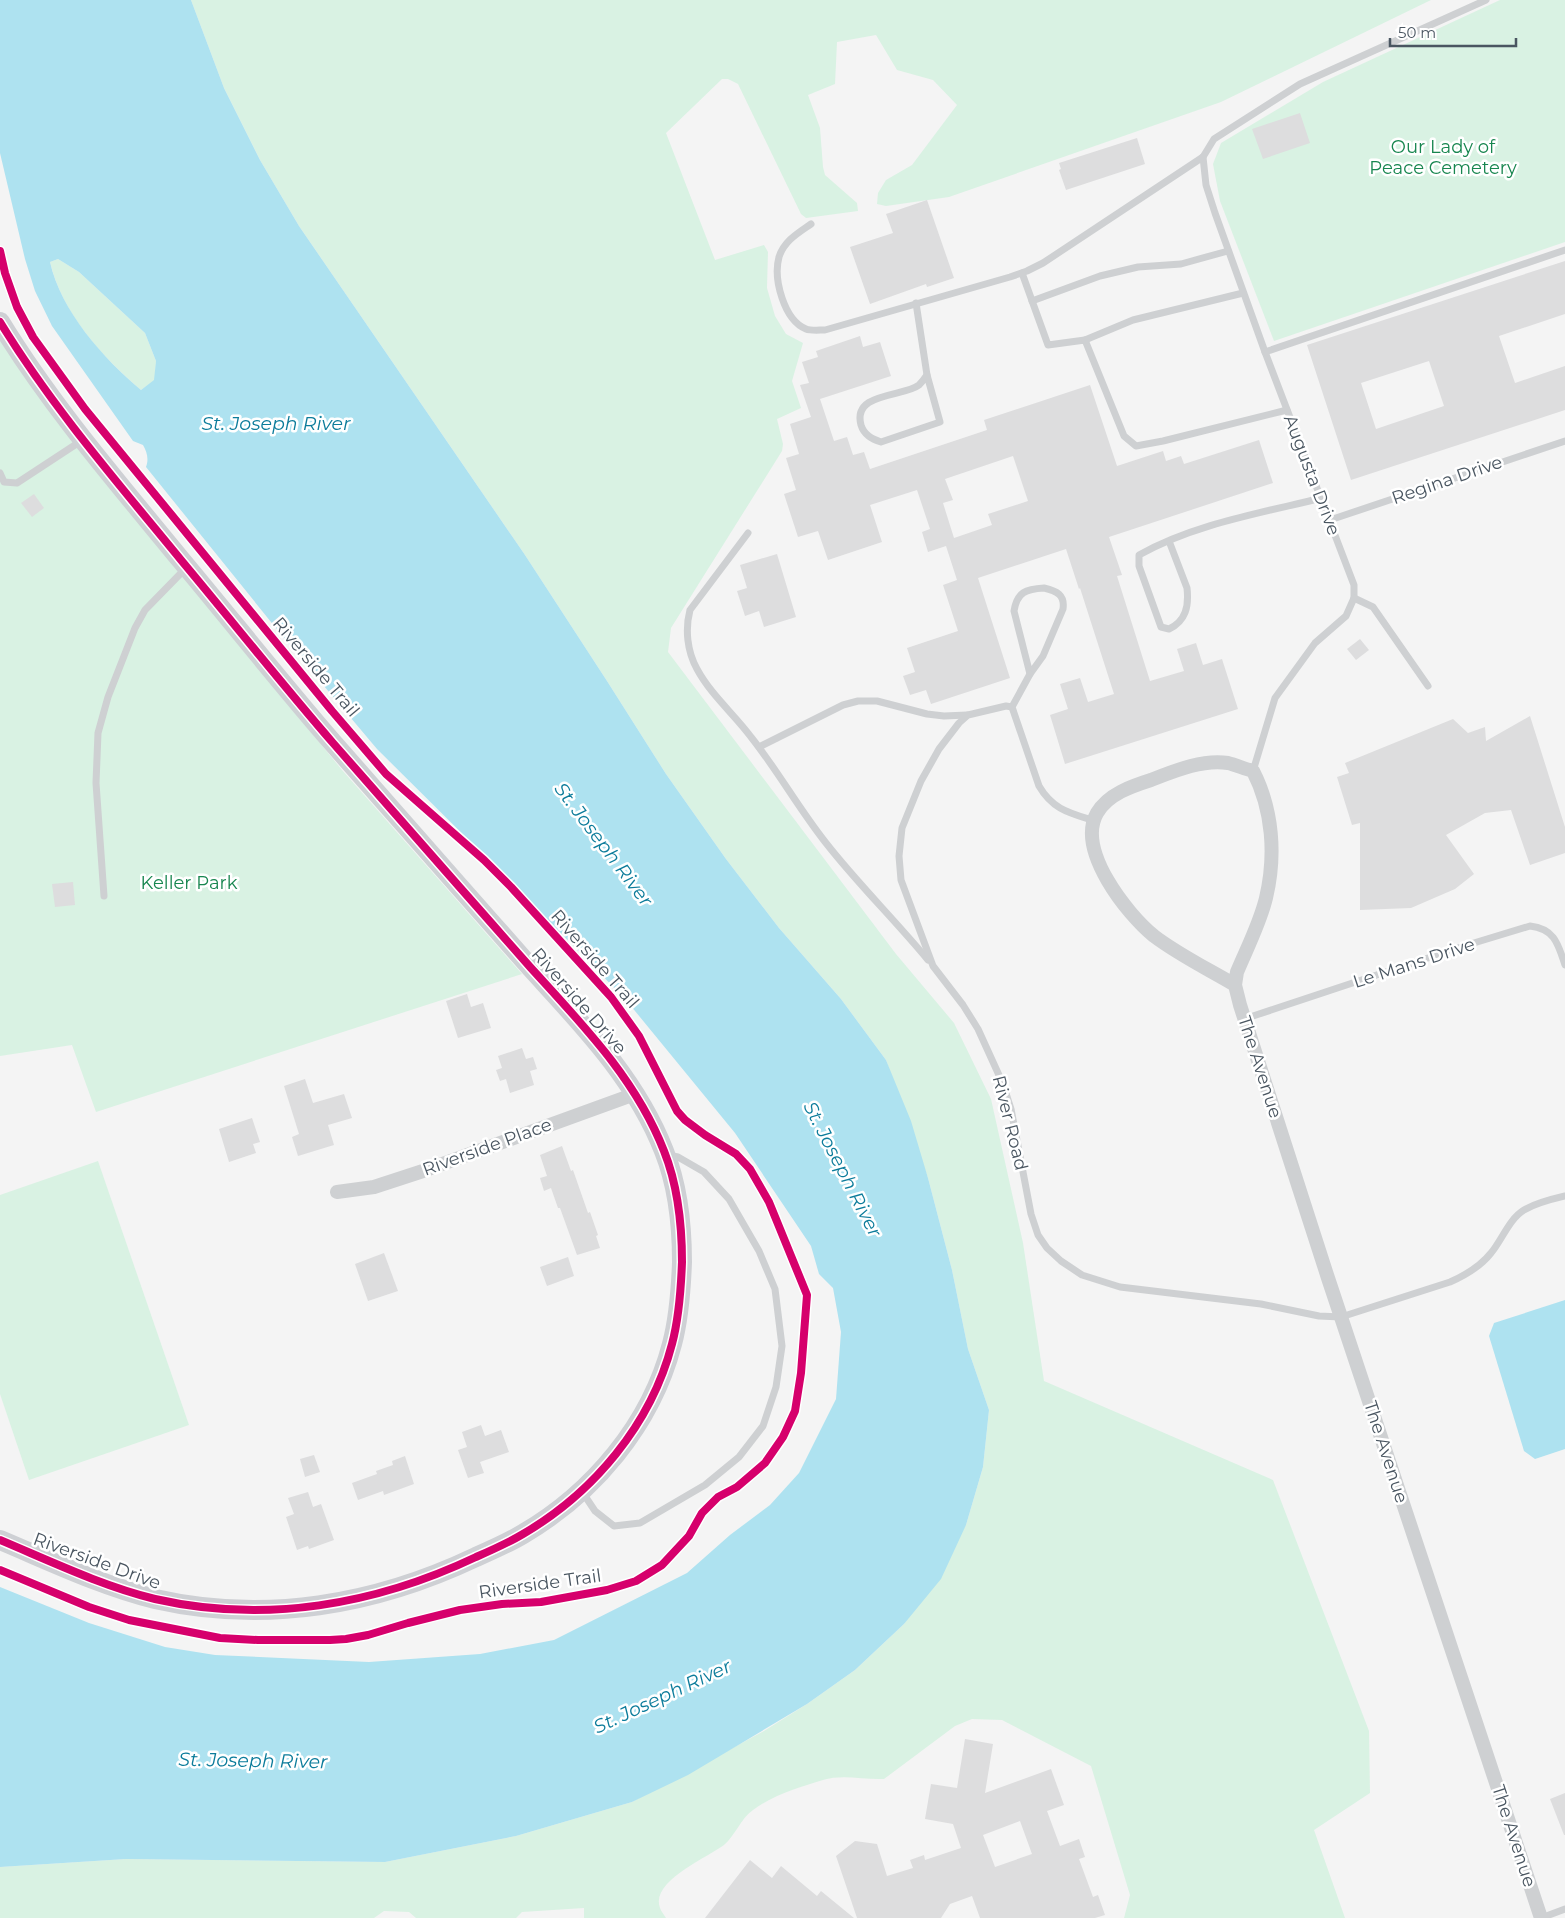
<svg xmlns="http://www.w3.org/2000/svg" width="1565" height="1918" font-family="Montserrat,sans-serif">
	<style>
		.green { fill: #d9f2e3 }
		.water { fill: #aee2f0; fill-rule: evenodd }
		.building { fill: #ddddde; fill-rule: evenodd }
		.lines { fill: none; stroke-linecap: round; stroke-linejoin: round }
		.lane { stroke: #ced0d2; stroke-width: 7 }
		.street { stroke: #ced0d2; stroke-width: 14 }
		.secondary { stroke: #ced0d4; stroke-width: 20 }
		.cycleway-casing { stroke: #fff; stroke-width: 11 }
		.cycleway { stroke: #d6006c; stroke-width: 8 }
		.labels { text-anchor: middle; stroke-width: 5; stroke-linejoin: round; paint-order: stroke }
		.park-label { font-size: 18px; fill: #17864f; stroke: #fff }
		.street-label { font-size: 18px; fill: #4a5661; stroke: #fff }
		.water-label { font-size: 19px; font-style: italic; fill: #0c7c9b; stroke: #fff }
	</style>
	<rect width="100%" height="100%" fill="#f4f4f4"/>
	<!-- green -->
	<g class="green">
		<path d="M191,0H1431L1221,102L949,197L886,206L877,204L878,193L886,180L912,165L957,105L933,80L897,70L876,35L837,42L835,84L808,95L820,128L823,167L825,175L857,203L858,211L806,218L801,214L738,84L728,79H722L666,133L715,260L764,245L768,252L767,288L775,316L786,334L803,343L792,381L801,408L777,419L783,444L782,451L671,628L668,652L896,954L954,1023L991,1099L1023,1243L1044,1381L1273,1480L1369,1731L1370,1793L1314,1830L1345,1918H1124L1130,1895L1091,1766L1002,1720L972,1719L955,1726L884,1779C864,1780 843,1774 823,1780C800,1787 773,1795 753,1810C741,1818 735,1836 724,1845C707,1858 650,1881 660,1908C661,1911 664,1915 666,1918H584V1908L522,1912L516,1918H416L409,1912L384,1911L374,1918H0V1867L126,1859L385,1862L516,1836L632,1802L764,1731L807,1704L855,1670L904,1624L966,1525L983,1467L989,1410L968,1349L952,1270L928,1178L886,1060L841,999L779,928L726,859L666,774L607,681L525,555L299,226L260,160L224,88Z"/>
		<path d="M1500,0H1565V242L1274,341L1220,201L1213,164L1221,143L1323,82Z"/>
		<path d="M58,259L79,272L145,333L156,361L155,380L141,390C102,357 62,313 50,262Z"/>
		<path d="M0,339L187,581L342,770L522,974L96,1112L72,1045L0,1056Z"/>
		<path d="M98,1161L189,1425L29,1480L0,1394V1195Z"/>
	</g>
	<!-- water -->
	<g class="water">
		<path d="M0,0H191L224,88L260,160L299,226L525,555L607,681L666,774L726,859L779,928L841,999L886,1060L911,1121L928,1178L952,1270L968,1349L989,1410L983,1467L966,1525L941,1579L904,1624L855,1670L807,1704L688,1775L632,1802L516,1836L385,1862L126,1859L0,1867V1587L89,1623L165,1647L215,1655L369,1662L480,1654L554,1640L687,1573L730,1535L770,1505L799,1473L836,1399L841,1332L833,1288L819,1274L811,1246L735,1133L626,1000L514,885L377,749L292,648L146,467C149,459 147,452 143,445L133,441L52,326L35,291L25,259L0,153ZM58,259L79,272L145,333L156,361L154,380L141,390C103,358 61,311 50,262Z"/>
		<path d="M1565,1300V1449L1535,1459L1524,1451L1489,1336L1494,1323Z"/>
	</g>
	<!-- building -->
	<g class="building">
		<path d="M1300,113L1310,143L1263,159L1252,129Z"/>
		<path d="M1137,138L1145,164L1066,190L1059,170L1061,169L1059,163Z"/>
		<path d="M927,200L954,278L927,287L926,284L870,304L850,247L893,233L886,214Z"/>
		<path d="M1565,261V314L1499,336L1515,383L1565,366V410L1351,480L1307,345ZM1429,361L1444,406L1376,429L1361,383Z"/>
		<path d="M860,336L863,347L880,342L891,376L820,399L834,441L847,437L853,455L864,452L870,469L987,430L984,420L1090,385L1117,466L1163,451L1166,461L1181,456L1184,464L1259,440L1273,483L1109,537L1122,575L1117,576L1150,681L1184,671L1177,649L1196,643L1203,665L1222,659L1238,709L1065,764L1050,715L1068,709L1060,684L1080,678L1088,702L1114,694L1080,588L1079,589L1066,549L978,578L1010,678L931,704L926,690L910,695L903,676L915,672L907,648L958,631L943,585L957,580L946,546L928,552L922,532L930,529L917,490L870,505L882,542L828,560L818,531L798,537L784,494L796,490L786,458L799,454L790,424L811,417L800,385L809,383L802,362L818,357L816,351ZM1013,456L1028,501L988,514L992,525L954,538L943,503L953,500L945,479Z"/>
		<path d="M34,494L44,508L32,517L21,503Z"/>
		<path d="M777,554L796,617L764,627L759,611L745,616L737,591L747,588L740,565Z"/>
		<path d="M1360,639L1369,650L1356,660L1347,649Z"/>
		<path d="M1530,716L1565,827V853L1530,865L1511,810L1485,813L1446,835L1474,874L1455,889L1411,908L1360,910V823L1352,825L1337,777L1349,773L1345,763L1453,719L1468,733L1485,727L1486,741Z"/>
		<path d="M73,882L75,905L55,907L52,884Z"/>
		<path d="M467,994L471,1007L483,1003L491,1028L458,1038L446,1001Z"/>
		<path d="M522,1048L526,1059L533,1057L537,1069L530,1071L534,1085L510,1093L506,1079L500,1081L496,1070L502,1068L498,1056Z"/>
		<path d="M305,1079L313,1103L344,1094L352,1118L328,1125L334,1145L298,1156L292,1137L299,1134L284,1086Z"/>
		<path d="M252,1118L260,1142L253,1144L256,1153L229,1162L219,1129Z"/>
		<path d="M562,1146L571,1171L573,1170L588,1213L590,1212L598,1235L596,1236L600,1248L577,1255L560,1208H558L551,1188L544,1191L540,1178L547,1176L540,1155Z"/>
		<path d="M384,1253L398,1291L368,1301L355,1264Z"/>
		<path d="M568,1257L574,1276L547,1286L540,1267Z"/>
		<path d="M481,1425L485,1436L501,1430L509,1452L480,1462L484,1473L468,1478L458,1450L467,1447L462,1432Z"/>
		<path d="M314,1455L320,1472L305,1477L300,1459Z"/>
		<path d="M405,1456L414,1484L384,1495L383,1491L358,1500L352,1483L377,1474L376,1471L393,1465L392,1461Z"/>
		<path d="M308,1492L313,1507L321,1504L334,1540L309,1549L308,1546L297,1550L286,1517L294,1514L288,1498Z"/>
		<path d="M965,1739L993,1744L985,1793L1051,1769L1064,1805L1047,1811L1060,1846L1079,1839L1085,1857L1079,1859L1093,1897L1098,1895L1105,1915L1095,1918H980L972,1896L950,1904L941,1918H857L836,1856L855,1841L877,1844L887,1876L913,1868L910,1860L924,1855L925,1860L961,1848L953,1824L925,1819L931,1784L957,1788ZM1020,1821L1032,1854L995,1867L983,1835Z"/>
		<path d="M1565,1793V1835H1564L1550,1799Z"/>
		<path d="M750,1860L772,1878L781,1866L817,1896L821,1891L854,1918H705Z"/>
	</g>
	<g class="lines">
		<!-- lane -->
		<g class="lane">
			<path d="M1203,157L1206,185L1215,213L1265,352L1354,585V598L1346,616L1315,643L1275,698L1253,771"/>
			<path d="M811,224C798,233 784,241 779,257C773,279 784,320 806,329C811,331 819,330 825,330L1010,277L1027,271L1043,263L1203,157L1214,139L1300,84L1486,0"/>
			<path d="M1022,273L1048,345L1085,340L1124,436L1136,446L1163,441L1287,410"/>
			<path d="M1032,301L1100,276L1138,267L1181,264L1228,251"/>
			<path d="M916,303L927,375"/>
			<path d="M1085,340L1133,320L1243,293"/>
			<path d="M1265,352L1565,250"/>
			<path d="M927,375L940,422L881,442C872,439 864,435 861,425C852,392 904,397 919,385C922,382 925,378 927,375Z"/>
			<path d="M0,473L4,482L17,483L81,441"/>
			<path d="M1330,520L1565,441"/>
			<path d="M748,533L690,610C685,629 687,651 697,669C711,695 734,714 751,737C778,771 799,809 826,843C858,884 895,920 928,960"/>
			<path d="M1169,541L1187,588C1189,606 1186,621 1169,629L1161,627L1139,566V555C1194,524 1261,513 1322,498"/>
			<path d="M1044,588C1057,591 1065,595 1063,609L1043,656L1030,674L1014,611C1017,592 1026,589 1044,588Z"/>
			<path d="M1354,598L1373,607L1428,686"/>
			<path d="M1030,674L1012,707L1039,786C1053,810 1070,813 1095,821"/>
			<path d="M1012,707L1006,706L968,715L959,723L939,749L921,781L902,828L899,856L901,880L933,966L963,1005L978,1029L1003,1084L1011,1109L1031,1214L1038,1235L1047,1248L1061,1261L1082,1275L1120,1287L1261,1304L1319,1316L1341,1317L1450,1282C1466,1275 1480,1267 1491,1253C1502,1240 1509,1219 1524,1210C1536,1203 1552,1199 1565,1196"/>
			<path d="M759,747L843,705L858,701H877L927,714L944,716L967,715"/>
			<path d="M104,896L96,783L98,733L108,697L135,628L145,610L185,569"/>
			<path d="M1244,1019L1464,946L1530,926C1555,929 1558,944 1565,965"/>
			<path d="M583,1493L595,1511L614,1526L640,1523L705,1485L739,1457L763,1426L776,1387L782,1346L775,1289L759,1251L729,1199L704,1172L678,1157L668,1155"/>
			<path d="M1541,1918L1565,1909"/>
		</g>
		<!-- street -->
		<g class="street">
			<path d="M1235,985C1208,969 1179,955 1154,936C1127,914 1076,850 1097,813C1108,794 1132,786 1151,780C1174,771 1202,759 1228,763C1236,765 1245,769 1253,771C1273,810 1276,856 1266,898C1260,923 1247,948 1237,972L1235,985L1240,1005L1328,1278L1541,1918"/>
			<path d="M337,1192L374,1187L423,1171L635,1094"/>
		</g>
		<!-- secondary -->
		<path class="secondary" d="M0,322C52,407 118,483 181,560C232,621 281,683 333,743C374,790 415,836 456,883C481,911 506,940 531,968C582,1024 636,1079 664,1151C678,1186 682,1224 682,1262C681,1289 679,1318 672,1344C651,1425 593,1493 523,1534C508,1543 492,1550 476,1557C375,1605 265,1624 155,1599C102,1586 50,1561 0,1540"/>
		<!-- cycleway casing -->
		<g class="cycleway-casing">
			<g id="cycleway">
				<path d="M0,251L5,273L17,307L33,337L85,409L332,711L386,774L484,860L511,887L611,997L639,1036L677,1111L685,1120L705,1135L736,1154L750,1169L769,1202L807,1295L801,1373L795,1411L783,1437L765,1463L737,1487L718,1497L702,1513L689,1536L662,1565L636,1581L607,1590L541,1602L502,1604L460,1610L408,1623L368,1635L346,1639L330,1640H258L220,1638L129,1620L89,1607L0,1570"/>
				<path d="M0,322C52,407 118,483 181,560C232,621 281,683 333,743C374,790 415,836 456,883C481,911 506,940 531,968C582,1024 636,1079 664,1151C678,1186 682,1224 682,1262C681,1289 679,1318 672,1344C651,1425 593,1493 523,1534C508,1543 492,1550 476,1557C375,1605 265,1624 155,1599C102,1586 50,1561 0,1540"/>
			</g>
		</g>
		<!-- cycleway -->
		<use href="#cycleway" class="cycleway"/>
	</g>
	<g class="labels">
		<!-- park labels -->
		<g class="park-label">
			<text x="1443" y="153">Our Lady of<tspan x="1443" dy="21">Peace Cemetery</tspan></text>
			<text x="189" y="889">Keller Park</text>
		</g>
		<!-- street labels -->
		<g class="street-label">
			<text transform="translate(1312 475) rotate(69)" y="6">Augusta Drive</text>
			<text transform="translate(1447 480) rotate(-19)" y="6">Regina Drive</text>
			<text transform="translate(316 667) rotate(50)" y="6">Riverside Trail</text>
			<text transform="translate(595 959) rotate(49)" y="6">Riverside Trail</text>
			<text transform="translate(1414 963) rotate(-18)" y="6">Le Mans Drive</text>
			<text transform="translate(579 1001) rotate(49)" y="6">Riverside Drive</text>
			<text transform="translate(1260 1067) rotate(72)" y="6">The Avenue</text>
			<text transform="translate(1010 1123) rotate(76)" y="6">River Road</text>
			<text transform="translate(487 1147) rotate(-20)" y="6">Riverside Place</text>
			<text transform="translate(1386 1452) rotate(72)" y="6">The Avenue</text>
			<text transform="translate(97 1561) rotate(20)" y="6">Riverside Drive</text>
			<text transform="translate(540 1584) rotate(-8)" y="6">Riverside Trail</text>
			<text transform="translate(1514 1836) rotate(72)" y="6">The Avenue</text>
		</g>
		<!-- water labels -->
		<g class="water-label">
			<text x="276" y="430">St. Joseph River</text>
			<text transform="translate(604 844) rotate(53)" y="7">St. Joseph River</text>
			<text transform="translate(843 1169) rotate(63)" y="7">St. Joseph River</text>
			<text transform="translate(662 1696) rotate(-25)" y="7">St. Joseph River</text>
			<text transform="translate(253 1760) rotate(1)" y="7">St. Joseph River</text>
		</g>
	</g>
	<!-- scale -->
	<path d="M1390 38v8h126v-8" fill="none" stroke="#4a5661" stroke-width="2.5"/>
	<text x="1398" y="38" font-size="15" fill="#4a5661" stroke="#ffffff" stroke-width="4" paint-order="stroke">50 m</text>
</svg>
